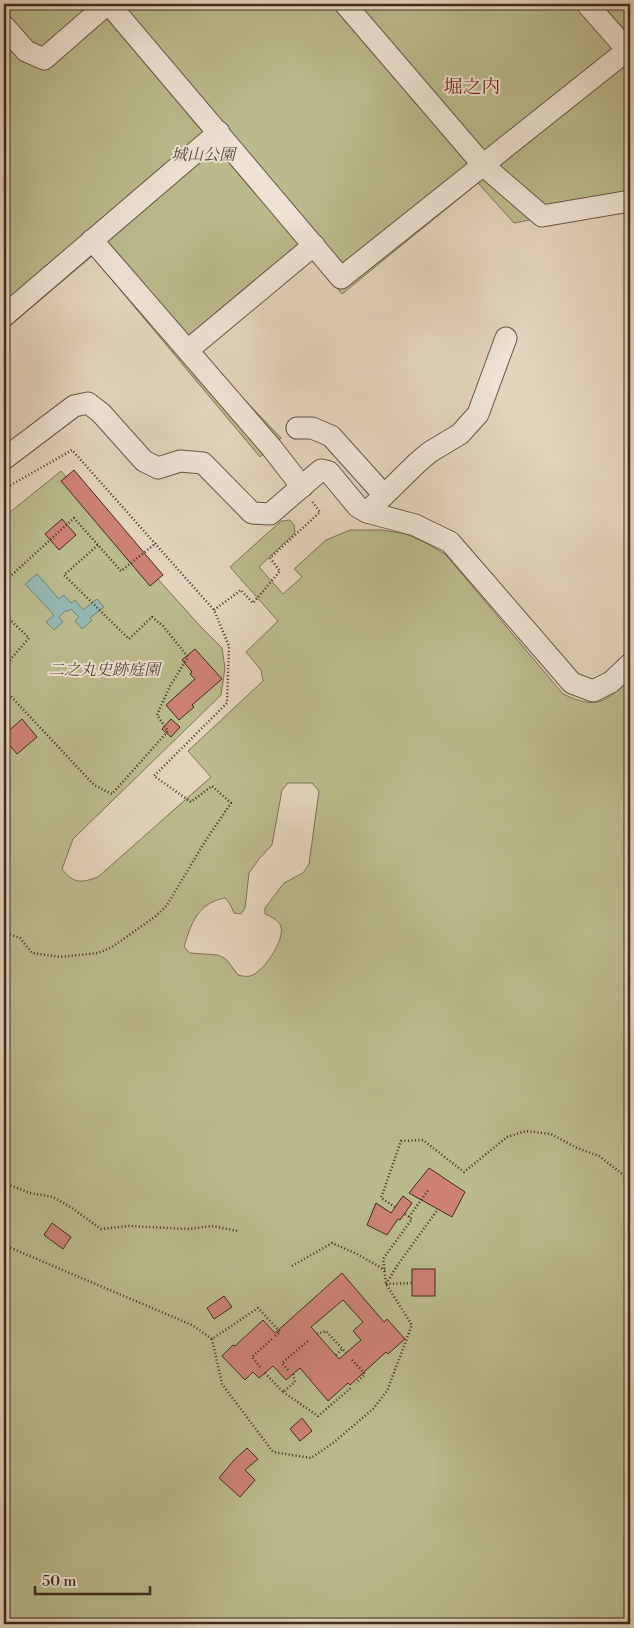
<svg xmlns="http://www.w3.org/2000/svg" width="634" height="1628" font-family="'Libre Bodoni','Noto Serif JP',serif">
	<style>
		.green { fill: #baba8c; stroke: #7c7256; fill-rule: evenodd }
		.water { fill: #95b7b2; stroke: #727f77 }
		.building { fill: #cd8175; stroke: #3e2b1f; fill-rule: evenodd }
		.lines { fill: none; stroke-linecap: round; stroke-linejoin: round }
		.minor-casing { stroke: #675546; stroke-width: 23 }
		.path { stroke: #3e2b1f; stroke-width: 2.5; stroke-dasharray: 1 2.5; stroke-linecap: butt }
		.minor { stroke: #ede2d3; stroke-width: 21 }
		.labels { text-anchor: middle; stroke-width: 4; stroke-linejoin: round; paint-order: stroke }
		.park-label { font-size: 16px; font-style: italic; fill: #574835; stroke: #ede2d3 }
		.quarter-label { font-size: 19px; fill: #7a1f14; stroke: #ede2d3 }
	</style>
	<rect width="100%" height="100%" fill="#e3d3bc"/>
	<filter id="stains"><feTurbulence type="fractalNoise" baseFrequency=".004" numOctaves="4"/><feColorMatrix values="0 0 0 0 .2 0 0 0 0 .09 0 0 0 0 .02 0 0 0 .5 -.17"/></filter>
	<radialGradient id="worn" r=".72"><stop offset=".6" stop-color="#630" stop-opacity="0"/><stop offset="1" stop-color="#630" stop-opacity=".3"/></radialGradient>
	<!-- green -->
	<g class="green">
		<path d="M4,4H630V201L514,223L478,183L342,294L313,259L199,352L281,438L260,457L92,256L4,331Z"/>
		<path d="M61,471L200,626L222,648L225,668L221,695L73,839L62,869C74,884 81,883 98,877L211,777L188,751L263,681L261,670L246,652L278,621L230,567L281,521L290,520L294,525L295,533L259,567L283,594L302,577L294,569L326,540L350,530H381L406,534L428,544L446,555L563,694C597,710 605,703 630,678V1624H4V517ZM288,783H312L319,791L309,864L303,873L284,883L265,908V914C271,917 279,920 281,927C285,940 263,973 250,976C247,977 242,976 238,975L226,959L218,955L190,953L184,947C191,923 198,903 225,898L230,904L234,913L241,914L245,908L249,873L259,859L272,845L282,790Z"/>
	</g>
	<!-- water -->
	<path class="water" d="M37,574L59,599L64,595L71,603L75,600L83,610L97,599L104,607L90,618L92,620L82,629L75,621L79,617L71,609L67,612L66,610L59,617L63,622L54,630L46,622L54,615L25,584Z"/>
	<!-- building -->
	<g class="building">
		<path d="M74,470L163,575L150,586L61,481Z"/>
		<path d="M62,519L76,535L59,550L45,534Z"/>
		<path d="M195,649L222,679L192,705L194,707L179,720L166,705L195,679L190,674L192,672L182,660Z"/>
		<path d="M22,719L37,737L17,754L4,738V735Z"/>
		<path d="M171,719L180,727L171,737L162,729Z"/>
		<path d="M429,1168L465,1192L452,1217L409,1193Z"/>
		<path d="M403,1196L412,1203L400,1220L398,1219L387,1235L367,1225L376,1203L391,1213Z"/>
		<path d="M52,1223L71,1237L63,1249L44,1235Z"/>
		<rect x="412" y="1269" width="23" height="27"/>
		<path d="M342,1273L384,1322L387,1319L405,1339L388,1354L386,1352L350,1385L348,1383L328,1401L300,1368L286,1380L273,1366L259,1378L253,1372L245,1380L222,1356L233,1345L235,1346L263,1320L275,1333ZM343,1300L363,1322L353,1331L361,1340L339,1359L311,1327Z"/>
		<path d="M224,1296L232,1307L214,1319L207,1308Z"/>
		<path d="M302,1418L312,1431L300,1441L290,1429Z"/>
		<path d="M247,1448L258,1459L245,1470L255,1480L240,1497L219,1478L234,1460Z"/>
	</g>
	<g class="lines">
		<!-- minor casing -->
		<g class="minor-casing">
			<g id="minor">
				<path d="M109,4L341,278L630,48"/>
				<path d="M345,4L483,165L542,216L630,201"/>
				<path d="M587,4L630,53"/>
				<path d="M4,26L26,51L44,59L107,4"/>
				<path d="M92,240L271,447L302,487"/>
				<path d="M4,316L219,132"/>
				<path d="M188,350L314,245"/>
				<path d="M297,428H312L331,436L384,495"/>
				<path d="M4,459L74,406L88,403L101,413L144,461L158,468L180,461L203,463L252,513L270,514L321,470L329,472L358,507L367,512L415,525L450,542L572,683L593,691L611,682L630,664"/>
				<path d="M367,512L417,463L430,452L460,434L478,414L506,338"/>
			</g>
		</g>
		<!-- path -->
		<g class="path">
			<path d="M4,494L11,485L72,450L214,610L229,646L227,703L154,776L191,802L212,786L231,803L206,840L167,905L156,916L112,947L98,953L61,957L32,953L20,938L9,934L8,945L4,957"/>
			<path d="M4,582L74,518L121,571L156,543"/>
			<path d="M214,610L241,590L253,603L280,571L270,558L320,512L312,501"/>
			<path d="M4,614L29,638L4,667"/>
			<path d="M4,689L94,785L112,794L168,731L157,715L170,686L188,657L163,626L152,617L129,639L64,575L98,545"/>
			<path d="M4,1183L30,1193L53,1197L72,1208L101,1229L129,1226L189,1229L212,1226L238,1231"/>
			<path d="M395,1207L381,1198L401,1141L423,1140L464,1172L507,1137L526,1131L551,1134L577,1148L599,1156L630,1180"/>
			<path d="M409,1217L429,1189"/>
			<path d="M4,1245L192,1325L212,1339L258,1308L280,1332L275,1336"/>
			<path d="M292,1266L332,1243L357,1254L385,1270"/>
			<path d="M386,1284L397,1266L438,1209"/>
			<path d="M386,1284L412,1283"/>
			<path d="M317,1334L326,1331L346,1353"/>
			<path d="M212,1339L222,1384L273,1452L311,1458L333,1443L373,1409L387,1391L412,1325L386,1284L383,1259L412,1219L405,1214"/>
			<path d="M336,1355L342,1349"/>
			<path d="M352,1360L365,1374L356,1383"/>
			<path d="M260,1367L252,1357L272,1339"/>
			<path d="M288,1370L282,1363L309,1340"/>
			<path d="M265,1373L283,1392L295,1382L293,1374"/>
			<path d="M283,1392L318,1416L352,1387"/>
		</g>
		<!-- minor -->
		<use href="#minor" class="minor"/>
	</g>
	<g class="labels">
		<!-- park labels -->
		<g class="park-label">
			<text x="203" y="160">城山公園</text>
			<text x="104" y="675">二之丸史跡庭園</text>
		</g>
		<!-- quarter labels -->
		<g class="quarter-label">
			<text x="472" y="93">堀之内</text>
		</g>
	</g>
	<!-- margin -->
	<rect width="634" height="1628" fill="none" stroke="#e3d3bc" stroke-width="20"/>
	<rect x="5" y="5" width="624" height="1618" fill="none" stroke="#3e2b1f" stroke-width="2.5"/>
	<rect x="10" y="10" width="614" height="1608" fill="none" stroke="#3e2b1f"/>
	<!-- scale -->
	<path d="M35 1586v8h115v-8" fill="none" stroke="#3e2b1f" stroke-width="2.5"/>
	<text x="42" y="1586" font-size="15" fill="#3e2b1f" stroke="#ede2d3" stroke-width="4" paint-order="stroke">50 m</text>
	<rect width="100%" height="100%" filter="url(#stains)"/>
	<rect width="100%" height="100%" fill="url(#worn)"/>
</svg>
